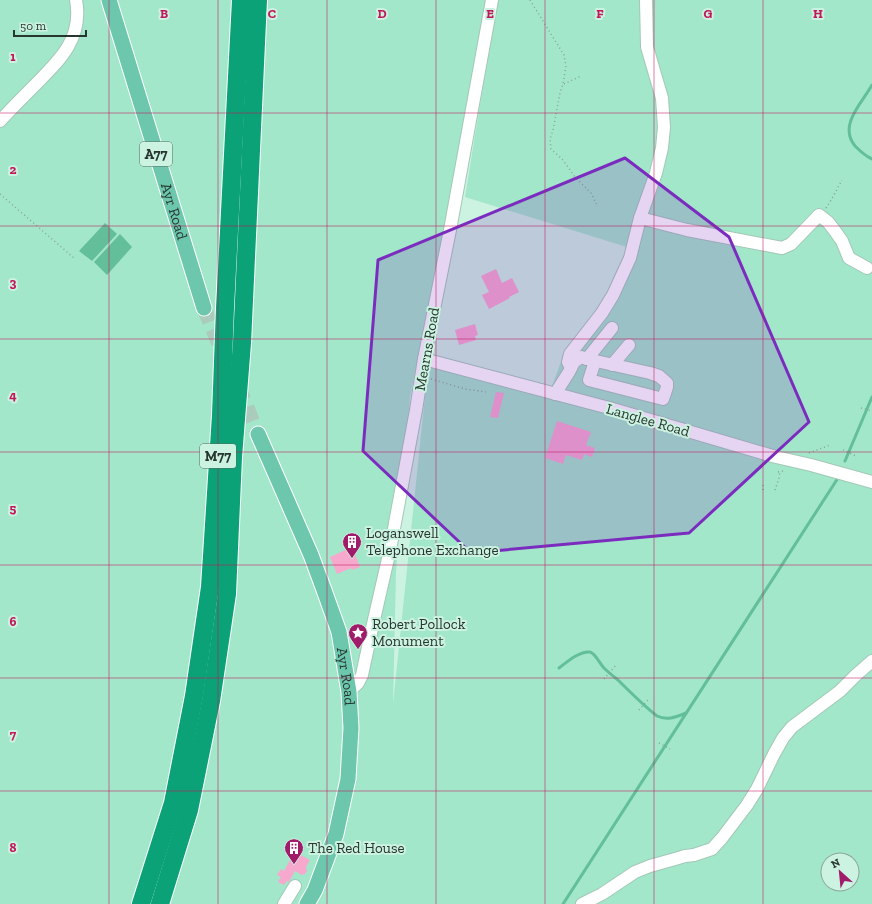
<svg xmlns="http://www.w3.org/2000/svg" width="872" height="904" font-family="'Zilla Slab',serif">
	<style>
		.green { fill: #a2e7c9; fill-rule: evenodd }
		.water { fill: #63be9a }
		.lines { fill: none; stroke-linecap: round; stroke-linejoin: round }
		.stream { stroke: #63be9a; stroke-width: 3 }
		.building { fill: #f7a9cd }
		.major-tunnel { stroke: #abccbd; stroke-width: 15; stroke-dasharray: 15 8; stroke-linecap: butt }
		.minor-casing { stroke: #a3c8b8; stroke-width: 14 }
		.major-casing { stroke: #fff; stroke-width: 17 }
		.highway-casing { stroke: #fff; stroke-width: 20 }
		.path { stroke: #88a497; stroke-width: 1.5; stroke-dasharray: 1 3; stroke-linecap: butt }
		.minor { stroke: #fff; stroke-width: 12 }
		.major { stroke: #6dc7ad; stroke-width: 15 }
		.highway { stroke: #0ca277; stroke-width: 18 }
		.marked { fill: #7b2cbf; fill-opacity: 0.2; stroke: #7b2cbf; stroke-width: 3; stroke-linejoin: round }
		.grid { fill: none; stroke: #c2185b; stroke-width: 1; stroke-opacity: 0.55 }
		.labels { text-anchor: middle; stroke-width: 4; stroke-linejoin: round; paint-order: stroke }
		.shield { fill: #ccf2e1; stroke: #586e64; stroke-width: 1 }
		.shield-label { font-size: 14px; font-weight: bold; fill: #27362f }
		.street-label { font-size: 15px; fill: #27362f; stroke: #ccf2e1 }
		.poi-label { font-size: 15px; fill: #27362f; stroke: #ccf2e1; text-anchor: start }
		.grid-label { font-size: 13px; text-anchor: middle; font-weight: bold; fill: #c2185b; stroke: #ccf2e1; stroke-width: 4; stroke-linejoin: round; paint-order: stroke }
	</style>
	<rect width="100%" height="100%" fill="#ccf2e1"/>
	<!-- green -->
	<path class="green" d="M0,0H487L447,214L410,397L396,572L393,704L429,358L551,389L563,356L602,305L630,248L465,197L497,0H872V904H0ZM828,860H852V884H828Z"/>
	<!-- water -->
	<g class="water">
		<path d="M105,223L117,234L92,261L79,251Z"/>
		<path d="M120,234L132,247L107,275L94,262Z"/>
	</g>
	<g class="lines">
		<!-- stream -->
		<g class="stream">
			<path d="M872,85C862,103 838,125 855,146C860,151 865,156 872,159"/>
			<path d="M845,461L872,397"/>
			<path d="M559,668C567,662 579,651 590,652C595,653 600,664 604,668C608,672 613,676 618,680C631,693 643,705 657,716C667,721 676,717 686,713"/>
			<path d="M563,904L838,478"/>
		</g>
	</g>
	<!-- building -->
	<g class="building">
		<path d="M496,269L502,283L512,278L519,292L509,297L510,298L489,309L482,295L489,292L481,276Z"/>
		<path d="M475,324L478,335L475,336L476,340L459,345L455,330Z"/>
		<path d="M496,392L504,393L498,418L490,417Z"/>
		<path d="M557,421L591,432L586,445L595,448L592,457L584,454L582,460L566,455L563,464L545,458Z"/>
		<path d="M352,547L360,567L352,570L351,568L337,574L330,557Z"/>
		<path d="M297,853L310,860L306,867L307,871L305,874L302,875L295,871L289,882L287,881L284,885L278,882L281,877L277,875L281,869L284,871L290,860L292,862Z"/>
	</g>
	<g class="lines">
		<!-- major-tunnel -->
		<g class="major-tunnel">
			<path d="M204,308L223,353"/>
			<path d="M238,386L258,434"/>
		</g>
		<!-- minor casing -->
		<g class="minor-casing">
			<g id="minor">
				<path d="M0,121C12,108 25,95 37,83C61,59 83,37 76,0"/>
				<path d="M640,218L687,230L782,248L791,244L819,215L828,222L835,231L842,241L849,258L867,268"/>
				<path d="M424,359L613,409L776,457L811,465L872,482"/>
				<path d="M587,359L612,328"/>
				<path d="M612,365L629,345"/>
				<path d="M571,368L568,362L570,354L602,313L613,295L630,258L640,218L656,173L662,148L664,127L662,98L647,47L646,0"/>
				<path d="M555,394L569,372L574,362L581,357L587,359L650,373L659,376L667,383V387L663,399L589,380L595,361"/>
				<path d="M349,692L358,683L362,675L373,624L390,550L416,410L424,359L450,230L492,0"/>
				<path d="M284,904L295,886"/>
				<path d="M582,904L602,894L635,872L650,866L675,859L685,856L694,855L712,849L722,838L747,805L757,789L774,754L783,738L792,727L840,691L856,675L872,661"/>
			</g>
		</g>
		<!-- major casing -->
		<g class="major-casing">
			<g id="major">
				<path id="s1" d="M109,0L204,308"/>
				<path id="s2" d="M258,434L311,555L324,590L339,632L349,692L351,728L348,779L336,834L315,890L307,904"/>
			</g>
		</g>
		<!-- highway casing -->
		<g class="highway-casing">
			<g id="highway">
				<path d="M141,904L173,803L194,696L210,587L221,415L225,308L241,0"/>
				<path d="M160,904L189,810L211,701L227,594L233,457L242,343L258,0"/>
			</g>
		</g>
		<!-- path -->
		<g class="path">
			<path d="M530,0L564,55L566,66L563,84L560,93L553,130L550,139L551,149L563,160L575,177L591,193L598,207"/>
			<path d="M564,84L581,76"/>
			<path d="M0,194L74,258"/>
			<path d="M826,208L830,202L842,180"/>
			<path d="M431,379L465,389L486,392"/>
			<path d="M861,408L872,411"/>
			<path d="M843,450L856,456"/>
			<path d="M809,453L830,445"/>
			<path d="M778,472L783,471L785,470"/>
			<path d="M763,490V483"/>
			<path d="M775,490L779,478L780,471"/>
			<path d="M604,679L616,665"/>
			<path d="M639,710L648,700"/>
			<path d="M659,743L670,749"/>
		</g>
		<!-- minor -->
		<use href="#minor" class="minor"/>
		<!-- major -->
		<use href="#major" class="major"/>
		<!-- highway -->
		<use href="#highway" class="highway"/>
	</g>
	<!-- marked area -->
	<path class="marked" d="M625,158L729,237L809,422L689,533L471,553L363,451L378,260Z"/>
	<!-- grid -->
	<path class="grid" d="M109,0V904M218,0V904M327,0V904M436,0V904M545,0V904M654,0V904M763,0V904M0,113H872M0,226H872M0,339H872M0,452H872M0,565H872M0,678H872M0,791H872"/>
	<!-- icons -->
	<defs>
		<g id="building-pin" transform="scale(1)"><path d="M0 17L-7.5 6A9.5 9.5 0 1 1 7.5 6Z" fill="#a01c6b" stroke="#ccf2e1"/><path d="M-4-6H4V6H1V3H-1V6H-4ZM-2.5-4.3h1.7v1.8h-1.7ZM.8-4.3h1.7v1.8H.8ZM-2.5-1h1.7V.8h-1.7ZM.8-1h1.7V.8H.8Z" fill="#fff"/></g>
		<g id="sight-pin" transform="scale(1)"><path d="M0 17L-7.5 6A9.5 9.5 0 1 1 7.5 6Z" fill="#a01c6b" stroke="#ccf2e1"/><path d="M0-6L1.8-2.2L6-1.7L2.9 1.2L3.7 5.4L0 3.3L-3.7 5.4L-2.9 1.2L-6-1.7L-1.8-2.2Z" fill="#fff"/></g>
	</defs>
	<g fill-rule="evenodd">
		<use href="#building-pin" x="352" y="542"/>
		<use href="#sight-pin" x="358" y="633"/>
		<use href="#building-pin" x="294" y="848"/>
	</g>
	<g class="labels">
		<!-- shield labels -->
		<g class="shield">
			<rect x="140" y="142" width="32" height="24" rx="3"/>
			<rect x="200" y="444" width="36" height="24" rx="3"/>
		</g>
		<g class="shield-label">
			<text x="156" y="159">A77</text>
			<text x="218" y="461">M77</text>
		</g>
		<!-- street labels -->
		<g class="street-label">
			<text dy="5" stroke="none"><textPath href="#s1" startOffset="221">Ayr Road</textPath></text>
			<text transform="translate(427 349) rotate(-80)" y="5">Mearns Road</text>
			<text transform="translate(648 420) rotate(16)" y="5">Langlee Road</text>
			<text dy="5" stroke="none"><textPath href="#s2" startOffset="259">Ayr Road</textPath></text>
		</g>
		<!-- poi labels -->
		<g class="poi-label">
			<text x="366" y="538">Loganswell<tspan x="366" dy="17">Telephone Exchange</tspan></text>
			<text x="372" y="629">Robert Pollock<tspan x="372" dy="17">Monument</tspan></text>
			<text x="308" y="853">The Red House</text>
		</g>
	</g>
	<g class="grid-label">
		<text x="164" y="18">B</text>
		<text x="272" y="18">C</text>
		<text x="382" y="18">D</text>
		<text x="490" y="18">E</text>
		<text x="600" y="18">F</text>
		<text x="708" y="18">G</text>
		<text x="818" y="18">H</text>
		<text x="13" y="61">1</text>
		<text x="13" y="174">2</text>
		<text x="13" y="287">3</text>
		<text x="13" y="400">4</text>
		<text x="13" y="513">5</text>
		<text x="13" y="626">6</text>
		<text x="13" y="739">7</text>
		<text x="13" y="852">8</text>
	</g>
	<!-- north arrow -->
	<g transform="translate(840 872) rotate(333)"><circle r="19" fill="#ccf2e1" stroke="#8aa79a"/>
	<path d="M0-3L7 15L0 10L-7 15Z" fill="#a01c6b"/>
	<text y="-6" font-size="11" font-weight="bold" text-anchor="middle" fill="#27362f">N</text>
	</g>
	<!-- scale -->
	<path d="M14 30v6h72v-6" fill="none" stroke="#27362f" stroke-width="2"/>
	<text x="20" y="30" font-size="12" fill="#27362f" stroke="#ccf2e1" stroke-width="3" paint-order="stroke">50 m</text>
</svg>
